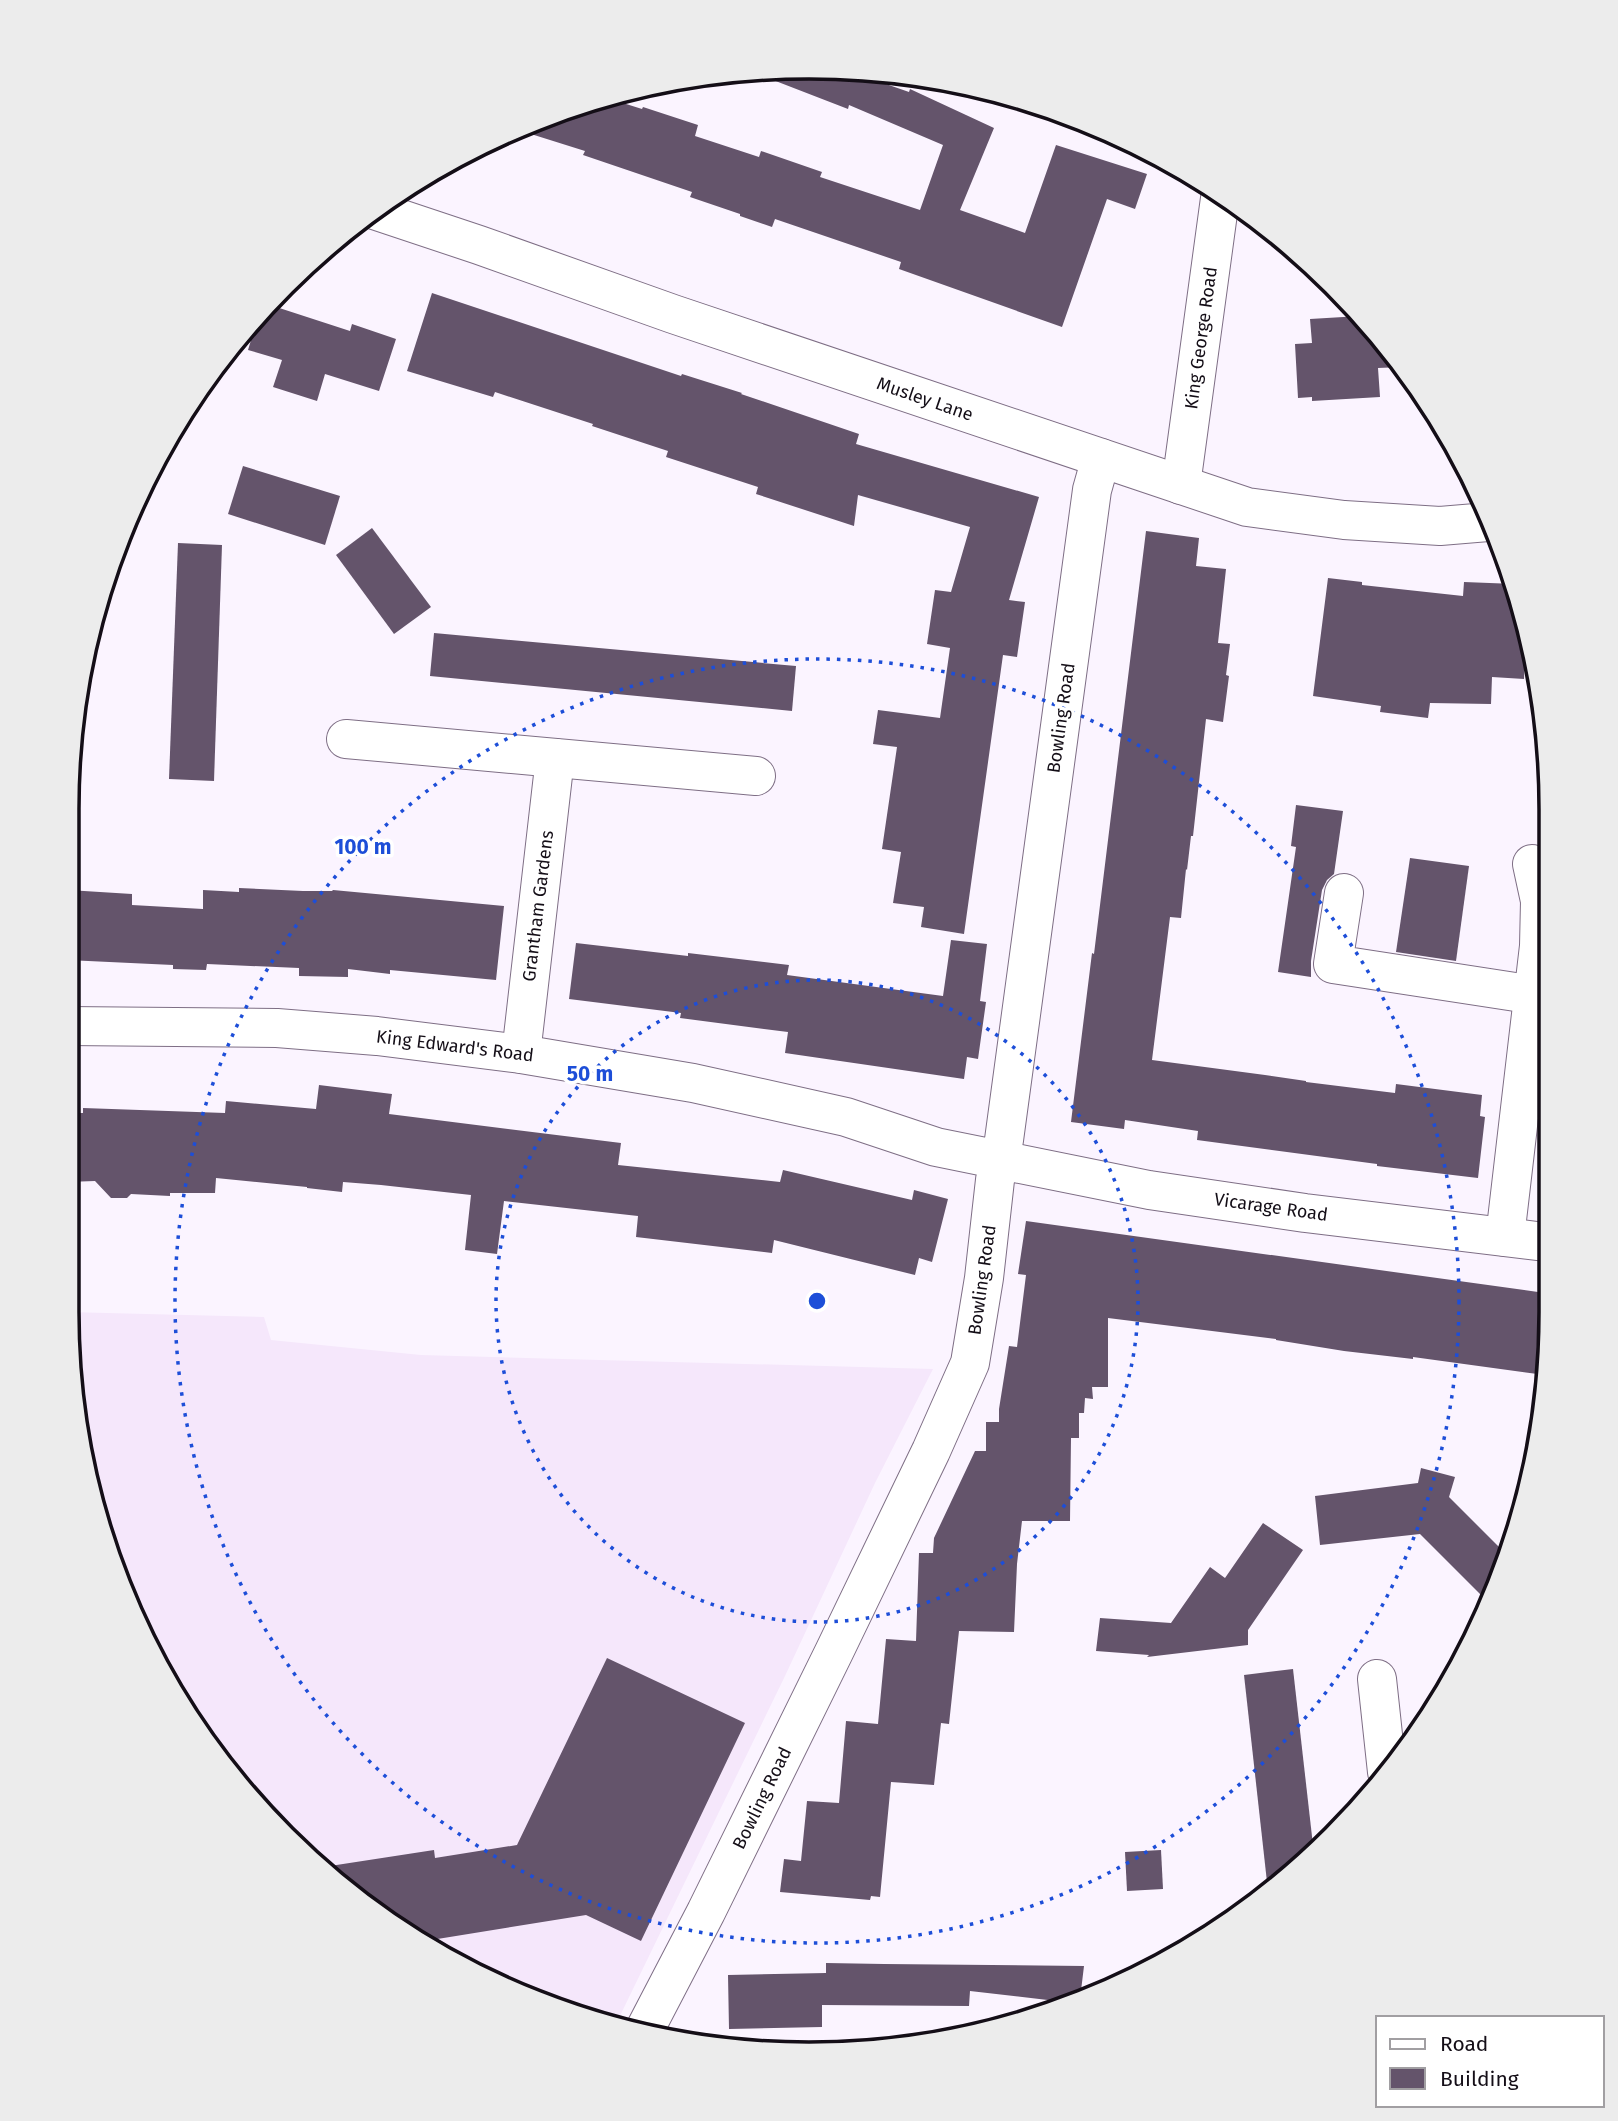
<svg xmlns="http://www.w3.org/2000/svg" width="1618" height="2121" font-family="'Fira Sans',sans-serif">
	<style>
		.built { fill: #f5e7fb }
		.building { fill: #64546b }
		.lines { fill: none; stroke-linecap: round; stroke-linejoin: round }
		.minor-casing { stroke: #7e6e85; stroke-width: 40 }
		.minor { stroke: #fff; stroke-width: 38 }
		.ring { fill: none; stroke: #1d4ed8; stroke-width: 3.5; stroke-dasharray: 3.5 7 }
		.labels { text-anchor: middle; stroke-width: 7; stroke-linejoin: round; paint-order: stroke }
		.street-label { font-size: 18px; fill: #140e17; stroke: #fff }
		.rim { fill: none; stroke: #140e17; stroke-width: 3.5 }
		.centre { fill: #1d4ed8; stroke: #fff; stroke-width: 3.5 }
		.ring-label { font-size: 21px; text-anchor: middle; font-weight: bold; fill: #1d4ed8; stroke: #fff; stroke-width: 7; stroke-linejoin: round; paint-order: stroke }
	</style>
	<rect width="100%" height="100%" fill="#fbf4ff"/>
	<!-- built -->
	<path class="built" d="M67,1312L264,1317L271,1340L421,1355L933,1369L875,1483L785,1676L616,2024L480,1978L319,1870L220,1764L166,1684L93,1506Z"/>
	<!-- building -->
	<g class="building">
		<path d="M809,66L861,72L860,75L909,92L910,89L994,128L960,210L1025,233L1056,145L1147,174L1135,209L1107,199L1062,327L899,269L901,262L775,219L772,227L740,216V214L690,197L692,192L583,155L585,151L515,129L524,123L607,98L642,109L643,107L698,125L695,136L759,157L761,151L822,172L820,177L920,210L943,145L849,105L848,109L752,72Z"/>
		<path d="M432,293L681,376L682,374L742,393L741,394L859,434L856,444L1039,497L1009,600L1025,602L1017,657L1003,655L964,934L921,927L924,907L893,903L901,852L882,849L897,747L873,744L878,710L940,718L950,648L927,644L935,590L951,592L970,527L858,495L854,526L756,494L758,487L666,457L668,451L592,426L593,424L495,392L493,397L407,371Z"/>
		<path d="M267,304L350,331L352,324L396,339L379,391L325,374L317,401L273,387L282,360L248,350L260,311Z"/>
		<path d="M1360,316L1402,367L1378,368L1380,397L1312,401V397L1298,398L1295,344L1312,343L1310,319Z"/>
		<path d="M243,466L340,496L325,545L228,514Z"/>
		<path d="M372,528L431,607L394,634L336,555Z"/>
		<path d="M1146,531L1199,538L1196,566L1226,569L1218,643L1230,644L1226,675L1229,676L1223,722L1206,719L1193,836H1191L1187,870L1186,869L1181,918L1170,917L1152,1060L1265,1075L1306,1081V1082L1395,1093L1396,1084L1482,1095L1480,1116L1485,1117L1478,1178L1377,1166V1164L1197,1140L1198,1131L1125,1120L1124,1129L1071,1122L1092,953L1094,954Z"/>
		<path d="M178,543L222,545L214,781L169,779Z"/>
		<path d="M1328,578L1362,582V585L1463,596L1464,582L1515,584L1526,629L1524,679L1492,677L1491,704L1430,703L1428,718L1380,712L1381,706L1313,696Z"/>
		<path d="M434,633L796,666L792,711L430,676Z"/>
		<path d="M1296,805L1343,811L1334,874L1327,880L1322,890L1311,961V977L1278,972L1296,847L1291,846Z"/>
		<path d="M1410,858L1469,866L1456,961L1396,952Z"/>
		<path d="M239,888L303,891H332L333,890L504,906L496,980L390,970V974L348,969V977L299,976V968L207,964L206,970L173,969V965L67,960L68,890L132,894V905L203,909V890L239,892Z"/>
		<path d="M951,940L987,944L980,1001L986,1002L978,1059L967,1057L964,1079L785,1053L788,1032L680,1018L681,1013L569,999L576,943L688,956V953L789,965L787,975L943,996Z"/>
		<path d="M319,1085L392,1094L389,1114L621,1143L618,1165L780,1182L783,1170L912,1200L914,1190L948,1199L932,1262L919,1258L915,1275L774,1240L772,1253L636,1237L638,1216L504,1201L497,1254L465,1250L471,1195L381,1185L343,1182L342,1192L307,1188V1187L216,1178L215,1193H170V1196L131,1194L127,1198H111L95,1181L67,1182V1113H83V1108L225,1113L226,1101L316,1109Z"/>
		<path d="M1026,1221L1545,1293V1375L1413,1357V1359L1344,1351L1276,1340V1339L1108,1318V1387H1092L1093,1399L1085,1398L1084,1413H1079V1438H1071L1070,1521H1022L1017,1564L1014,1632L959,1631L949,1724L941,1723L934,1785L891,1782L880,1897L871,1896L870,1900L780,1892L784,1859L801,1861L807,1801L839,1803L846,1721L878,1724L886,1639L916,1641L919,1553H933L934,1538L975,1451H986V1422H999V1409L1009,1346L1017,1347L1026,1275L1018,1274Z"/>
		<path d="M1421,1468L1455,1477L1449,1497L1509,1557L1487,1601L1420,1534L1320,1545L1315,1496L1418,1483Z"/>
		<path d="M1263,1523L1303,1550L1248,1630V1645L1147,1657L1149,1655L1096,1651L1100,1618L1171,1623L1210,1567L1225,1578Z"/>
		<path d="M607,1658L745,1723L641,1941L586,1915L425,1941L317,1868L434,1850L435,1858L517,1845Z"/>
		<path d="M1293,1669L1314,1854L1268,1891L1244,1675Z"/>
		<path d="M1161,1850L1163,1889L1127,1891L1125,1852Z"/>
		<path d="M826,1963L884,1964L1084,1966L1080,1999L1073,2003L970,1991L969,2006L822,2005V2027L729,2029L728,1975L826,1973Z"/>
	</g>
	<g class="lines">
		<!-- minor casing -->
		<g class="minor-casing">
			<g id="minor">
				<path d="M374,210L479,245L673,314L1247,507L1344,520L1440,526L1488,522"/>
				<path d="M1181,485L1221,191"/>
				<path d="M346,739L756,776"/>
				<path d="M1344,893L1333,964L1535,995"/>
				<path d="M67,1026L277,1028L377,1036L521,1054L693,1083L846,1117L936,1147L1149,1190L1305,1213L1545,1242"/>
				<path d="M521,1054L555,758"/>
				<path d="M1505,1237L1539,946L1540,901L1532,864"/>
				<path d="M1377,1679L1387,1772"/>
				<path d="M643,2033L706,1912L834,1652L931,1451L970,1363L984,1278L995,1180L1004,1140L1092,490L1101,458"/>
			</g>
		</g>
		<!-- minor -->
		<use href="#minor" class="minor"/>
	</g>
	<!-- distance rings -->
	<g class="ring">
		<circle cx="817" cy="1301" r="321"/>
		<circle cx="817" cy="1301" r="642"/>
	</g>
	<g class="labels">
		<!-- street labels -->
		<g class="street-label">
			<text transform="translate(1201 338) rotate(-82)" y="6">King George Road</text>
			<text transform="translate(925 399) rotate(19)" y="6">Musley Lane</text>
			<text transform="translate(1061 718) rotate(-82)" y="6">Bowling Road</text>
			<text transform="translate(538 906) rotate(-83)" y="6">Grantham Gardens</text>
			<text transform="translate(455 1046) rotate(7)" y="6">King Edward's Road</text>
			<text transform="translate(1271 1207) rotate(8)" y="6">Vicarage Road</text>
			<text transform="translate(982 1280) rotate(-82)" y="6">Bowling Road</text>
			<text transform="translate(762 1798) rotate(-64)" y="6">Bowling Road</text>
		</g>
	</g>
	<!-- crop -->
	<path d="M0 0H1618V2121H0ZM809 79H809A730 730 0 0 1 1539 809V1312A730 730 0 0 1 809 2042H809A730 730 0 0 1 79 1312V809A730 730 0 0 1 809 79Z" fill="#ececec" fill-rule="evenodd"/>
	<path class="rim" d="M809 79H809A730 730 0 0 1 1539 809V1312A730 730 0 0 1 809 2042H809A730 730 0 0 1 79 1312V809A730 730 0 0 1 809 79Z"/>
	<circle cx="817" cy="1301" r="10" class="centre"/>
	<g class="ring-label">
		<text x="363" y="854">100 m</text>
		<text x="590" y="1081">50 m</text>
	</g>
	<!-- legend -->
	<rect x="1376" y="2016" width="228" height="91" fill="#ffffff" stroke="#a19fa2" stroke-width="2"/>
	<rect x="1390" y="2039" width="35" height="10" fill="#ffffff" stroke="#a19fa2" stroke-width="2"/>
	<text x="1440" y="2051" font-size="21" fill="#140e17">Road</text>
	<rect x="1390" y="2068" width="35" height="21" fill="#64546b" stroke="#a19fa2" stroke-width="2"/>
	<text x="1440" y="2086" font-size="21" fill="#140e17">Building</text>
</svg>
